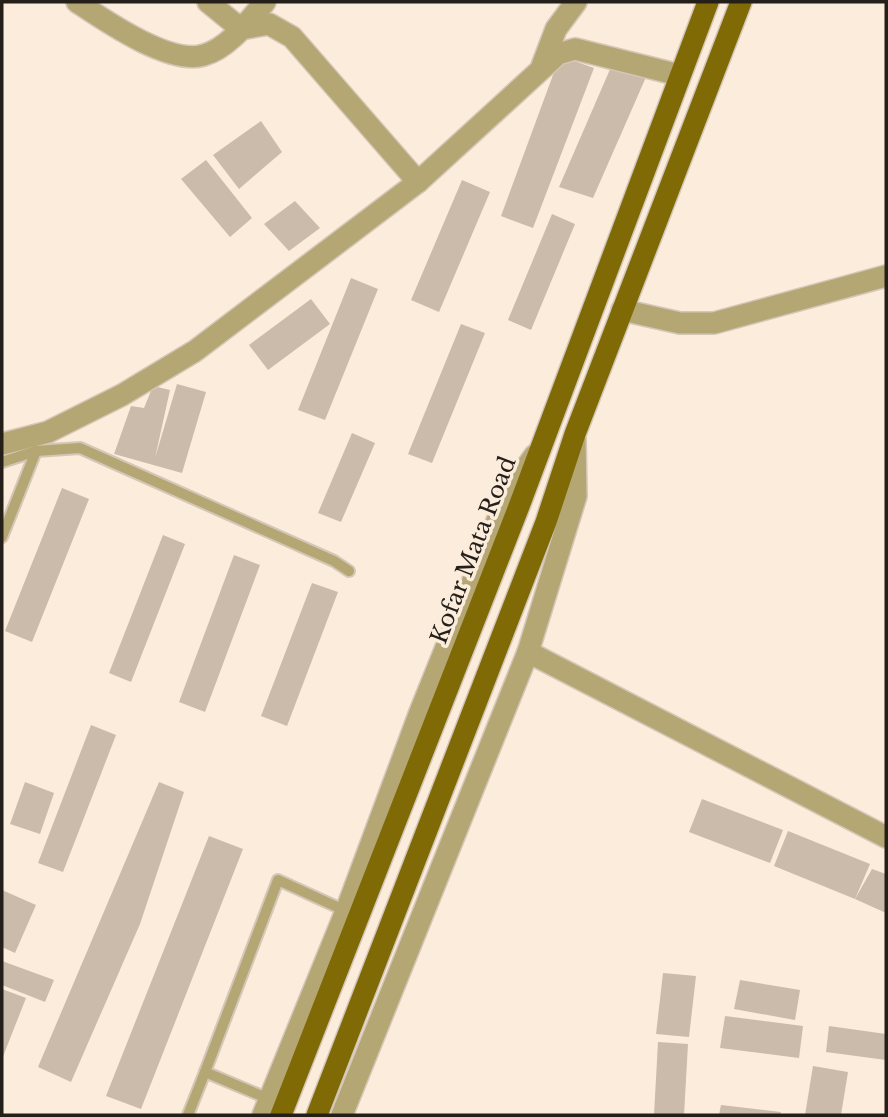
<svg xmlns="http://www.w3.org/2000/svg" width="888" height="1117" font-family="'Libre Baskerville',serif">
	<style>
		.building { fill: #cabbab }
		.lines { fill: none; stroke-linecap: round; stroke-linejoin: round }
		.lane-casing { stroke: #d4c7b8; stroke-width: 14 }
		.street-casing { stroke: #d4c7b8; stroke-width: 24 }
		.primary-casing { stroke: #d4c7b8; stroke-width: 24 }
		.lane { stroke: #b5a773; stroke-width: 10 }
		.street { stroke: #b5a773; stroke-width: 21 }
		.primary { stroke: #7f6a05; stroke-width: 21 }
		.labels { text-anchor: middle; stroke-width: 7; stroke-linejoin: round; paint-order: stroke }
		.street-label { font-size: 23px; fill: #241f19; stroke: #fbecdb }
	</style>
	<rect width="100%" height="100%" fill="#fbecdb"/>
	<!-- building -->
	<g class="building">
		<path d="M560,56L594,68L533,228L501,216Z"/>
		<path d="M611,67L646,77L593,198L559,187Z"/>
		<path d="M261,121L282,152L239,189L213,155Z"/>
		<path d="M206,160L252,218L230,237L181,179Z"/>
		<path d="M462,180L490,192L439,312L411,300Z"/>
		<path d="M295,201L320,228L289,251L264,224Z"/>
		<path d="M552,214L575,224L531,330L508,320Z"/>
		<path d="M351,278L378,289L325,420L298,410Z"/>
		<path d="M311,299L330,324L268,370L249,345Z"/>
		<path d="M461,324L485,333L432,463L408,454Z"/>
		<path d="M177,384L206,392L182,473L114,454L131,406L144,408L153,386L170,390L155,458Z"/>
		<path d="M352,433L375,443L341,522L318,513Z"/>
		<path d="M62,488L89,499L32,642L5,631Z"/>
		<path d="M163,535L185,544L131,682L109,673Z"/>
		<path d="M234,555L260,565L205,712L179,702Z"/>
		<path d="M312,583L338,592L287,726L261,716Z"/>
		<path d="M91,725L116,735L63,872L38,863Z"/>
		<path d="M25,782L54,793L40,834L10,824Z"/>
		<path d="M159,782L184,792L140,924L71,1082L38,1067Z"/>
		<path d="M702,799L783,830L770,863L689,832Z"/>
		<path d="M788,831L870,864L855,899L774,866Z"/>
		<path d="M209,836L243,849L141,1109L106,1096Z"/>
		<path d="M872,869L886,874V913L855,899Z"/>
		<path d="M2,890L36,905L15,953L2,947Z"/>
		<path d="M2,961L54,980L45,1002L2,985Z"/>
		<path d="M663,973L696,976L689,1037L656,1034Z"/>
		<path d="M740,980L800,990L795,1020L734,1009Z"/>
		<path d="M2,989L26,998L2,1059Z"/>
		<path d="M725,1016L803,1026L799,1058L720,1048Z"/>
		<path d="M829,1026L886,1034V1060L826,1052Z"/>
		<path d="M658,1042L688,1044L684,1115H654Z"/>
		<path d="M813,1066L848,1072L841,1115H805Z"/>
		<path d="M721,1105L781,1112L780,1115H719Z"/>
	</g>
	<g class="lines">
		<!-- lane casing -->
		<g class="lane-casing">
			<g id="lane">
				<path d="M2,462L36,451L80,448L334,561L349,571"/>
				<path d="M2,537L36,451"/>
				<path d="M269,1099L205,1072L278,880L346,911"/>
				<path d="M188,1115L205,1072"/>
			</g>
		</g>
		<!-- street casing -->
		<g class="street-casing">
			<g id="street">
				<path d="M77,2C104,20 170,66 204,55C229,48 249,20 265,2"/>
				<path d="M208,2L241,29L269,24L292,37L418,182"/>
				<path d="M542,66L556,29L576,2"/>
				<path d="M622,310L680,323H714L886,276"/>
				<path d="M2,444L48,432L122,395L195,351L418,182L558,54L575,49L679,75"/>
				<path d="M528,652L886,837"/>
				<path d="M263,1115L346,911L420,712L509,491L535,455"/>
				<path d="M342,1115L528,652L576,496L575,439"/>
			</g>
		</g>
		<!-- primary casing -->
		<g class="primary-casing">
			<g id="primary">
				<path d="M281,1115L518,509L708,2"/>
				<path d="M317,1115L546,522L575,434L741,2"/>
			</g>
		</g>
		<!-- lane -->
		<use href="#lane" class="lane"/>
		<!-- street -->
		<use href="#street" class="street"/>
		<!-- primary -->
		<use href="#primary" class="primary"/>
	</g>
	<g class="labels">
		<!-- street labels -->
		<g class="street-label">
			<text transform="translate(473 550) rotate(-69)" y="8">Kofar Mata Road</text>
		</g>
	</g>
	<!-- border -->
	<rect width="888" height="1117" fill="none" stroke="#241f19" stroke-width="7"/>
</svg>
